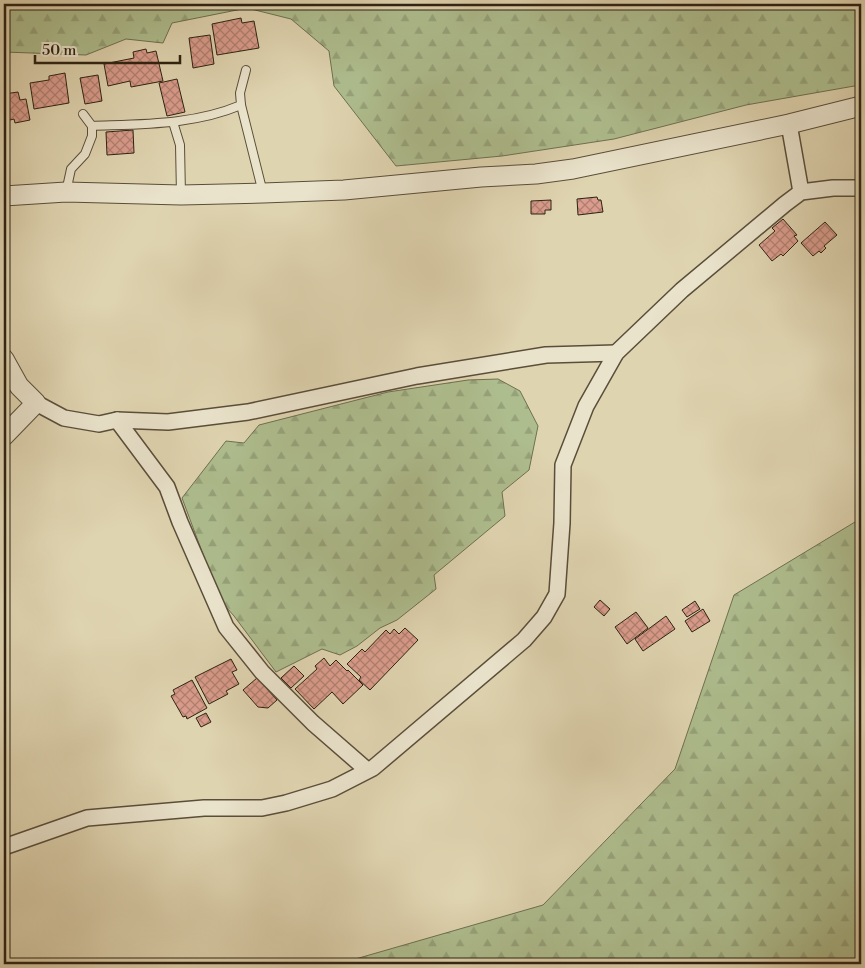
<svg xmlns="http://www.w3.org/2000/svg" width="865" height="968" font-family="'Libre Bodoni',serif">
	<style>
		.forest { fill: url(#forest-firs); stroke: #6e7050 }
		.building { fill: url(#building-cross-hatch); stroke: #2d2212 }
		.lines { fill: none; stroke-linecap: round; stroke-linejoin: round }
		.service-casing { stroke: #5a4e3a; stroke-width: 10 }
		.minor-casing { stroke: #5a4e3a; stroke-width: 18 }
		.tertiary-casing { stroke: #5a4e3a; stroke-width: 21 }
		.service { stroke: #eae3cc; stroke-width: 8 }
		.minor { stroke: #eae3cc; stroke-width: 15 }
		.tertiary { stroke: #eae3cc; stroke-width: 19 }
	</style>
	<defs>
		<pattern id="forest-firs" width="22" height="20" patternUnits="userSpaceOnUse" patternTransform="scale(1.25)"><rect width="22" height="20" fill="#aebd8e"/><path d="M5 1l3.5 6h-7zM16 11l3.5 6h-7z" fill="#96a279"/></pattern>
		<pattern id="building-cross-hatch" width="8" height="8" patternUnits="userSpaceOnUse" patternTransform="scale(1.25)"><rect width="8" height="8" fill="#da9c8c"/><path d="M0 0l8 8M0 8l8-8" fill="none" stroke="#b17f71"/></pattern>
	</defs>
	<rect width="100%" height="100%" fill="#dfd4b0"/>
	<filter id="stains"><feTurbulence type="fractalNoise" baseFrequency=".004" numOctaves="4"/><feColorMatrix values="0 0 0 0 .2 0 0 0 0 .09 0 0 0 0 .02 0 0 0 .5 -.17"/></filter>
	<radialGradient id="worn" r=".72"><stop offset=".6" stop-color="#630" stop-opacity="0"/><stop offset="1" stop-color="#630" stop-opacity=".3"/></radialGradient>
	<!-- forest -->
	<g class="forest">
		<path d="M4,4H861L860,85L746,105L614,139L502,156L396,166L334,86L329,51L291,19L247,8L172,23L163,43L126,39L86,55L4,52Z"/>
		<path d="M498,379L520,391L538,426L529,470L502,492L505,516L434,575L436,589L397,620L380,628L357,646L340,655L322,649L276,672L234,616L220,600L182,498L226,441L244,443L259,425L388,392L468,380Z"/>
		<path d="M855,522H861V964H338L543,905L675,769L734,595Z"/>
	</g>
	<!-- building -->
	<g class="building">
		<path d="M241,18L242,23L254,21L259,48L217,55L212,24Z"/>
		<path d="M210,35L214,64L193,68L189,38Z"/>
		<path d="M146,49L147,53L156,51L163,81L131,87L130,81L108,86L104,64L134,58L133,52Z"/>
		<path d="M65,73L69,103L34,109L30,83L49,80V76Z"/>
		<path d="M98,75L102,101L85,104L80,78Z"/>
		<path d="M177,79L185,112L167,116L159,83Z"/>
		<path d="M18,92L20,100L26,99L30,120L15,123L14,119L6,121L4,94Z"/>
		<path d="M133,130L134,153L107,155L106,132Z"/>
		<path d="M597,197L598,200H601L603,212L578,215L577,199Z"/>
		<path d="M551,200V210H545V214H531V201Z"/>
		<path d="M783,219L797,235L794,236L798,241L783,256L781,254L772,261L759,245L775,231L772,228Z"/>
		<path d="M825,222L837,235L824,246L826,248L821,253L819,251L813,256L801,243Z"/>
		<path d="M600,600L610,609L604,616L594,607Z"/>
		<path d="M695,601L700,609L687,617L682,610Z"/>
		<path d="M703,609L710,621L692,632L685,621Z"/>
		<path d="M636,612L648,628L627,644L615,627Z"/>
		<path d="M666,616L675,629L643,651L635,639Z"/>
		<path d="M405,628L418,640L370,690L359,680L361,677L347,664L362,649L365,652L386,630L390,634L394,629L399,634Z"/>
		<path d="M324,658L330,666L336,660L347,671L348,670L363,685L343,704L332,692L314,709L295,689L317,669L315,666Z"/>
		<path d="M231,659L237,670L232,672L239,684L226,691L228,694L209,704L195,677Z"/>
		<path d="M294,666L304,676L291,688L281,678Z"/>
		<path d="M257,678L277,700L268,708L258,707L243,690Z"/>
		<path d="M192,680L207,708L187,719L186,716L183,717L171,696L175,694L173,690Z"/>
		<path d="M206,713L211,722L201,727L196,718Z"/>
	</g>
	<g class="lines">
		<!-- service casing -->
		<g class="service-casing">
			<g id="service">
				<path d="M241,105L263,193"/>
				<path d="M173,122L180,145L181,195"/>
				<path d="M92,126C142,124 194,125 241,105L240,93L246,70"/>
				<path d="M66,192L71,169L85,154L92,136V126L83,114"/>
			</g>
		</g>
		<!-- minor casing -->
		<g class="minor-casing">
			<g id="minor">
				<path d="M789,124L801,192"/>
				<path d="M36,403L64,418L99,424L117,420L168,422L248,412L417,376L546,355L616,353"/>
				<path d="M117,420L167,487L180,522L226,627L262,672L313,723L367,770"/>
				<path d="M4,847L87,818L204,808H262L286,803L332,789L373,768L524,640L544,617L557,594L562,523L563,465L586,406L616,353L682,290L785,204L801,192L833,188H861"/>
			</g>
		</g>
		<!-- tertiary casing -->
		<g class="tertiary-casing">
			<g id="tertiary">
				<path d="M4,196L66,192L181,195L263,193L344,190L481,177L536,174L573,169L789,124L861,106"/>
				<path d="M4,359L19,386L36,403L4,436"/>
			</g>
		</g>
		<!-- service -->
		<use href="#service" class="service"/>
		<!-- minor -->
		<use href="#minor" class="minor"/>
		<!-- tertiary -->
		<use href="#tertiary" class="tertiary"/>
	</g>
	<!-- margin -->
	<rect width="865" height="968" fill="none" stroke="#dfd4b0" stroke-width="20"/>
	<rect x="5" y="5" width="855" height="958" fill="none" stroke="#2d2212" stroke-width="2.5"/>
	<rect x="10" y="10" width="845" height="948" fill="none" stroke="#2d2212"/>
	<!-- scale -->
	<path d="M35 55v8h145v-8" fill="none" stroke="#2d2212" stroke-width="2.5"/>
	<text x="42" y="55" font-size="15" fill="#2d2212" stroke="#eae3cc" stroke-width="4" paint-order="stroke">50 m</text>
	<rect width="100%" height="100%" filter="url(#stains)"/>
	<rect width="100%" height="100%" fill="url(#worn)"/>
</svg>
